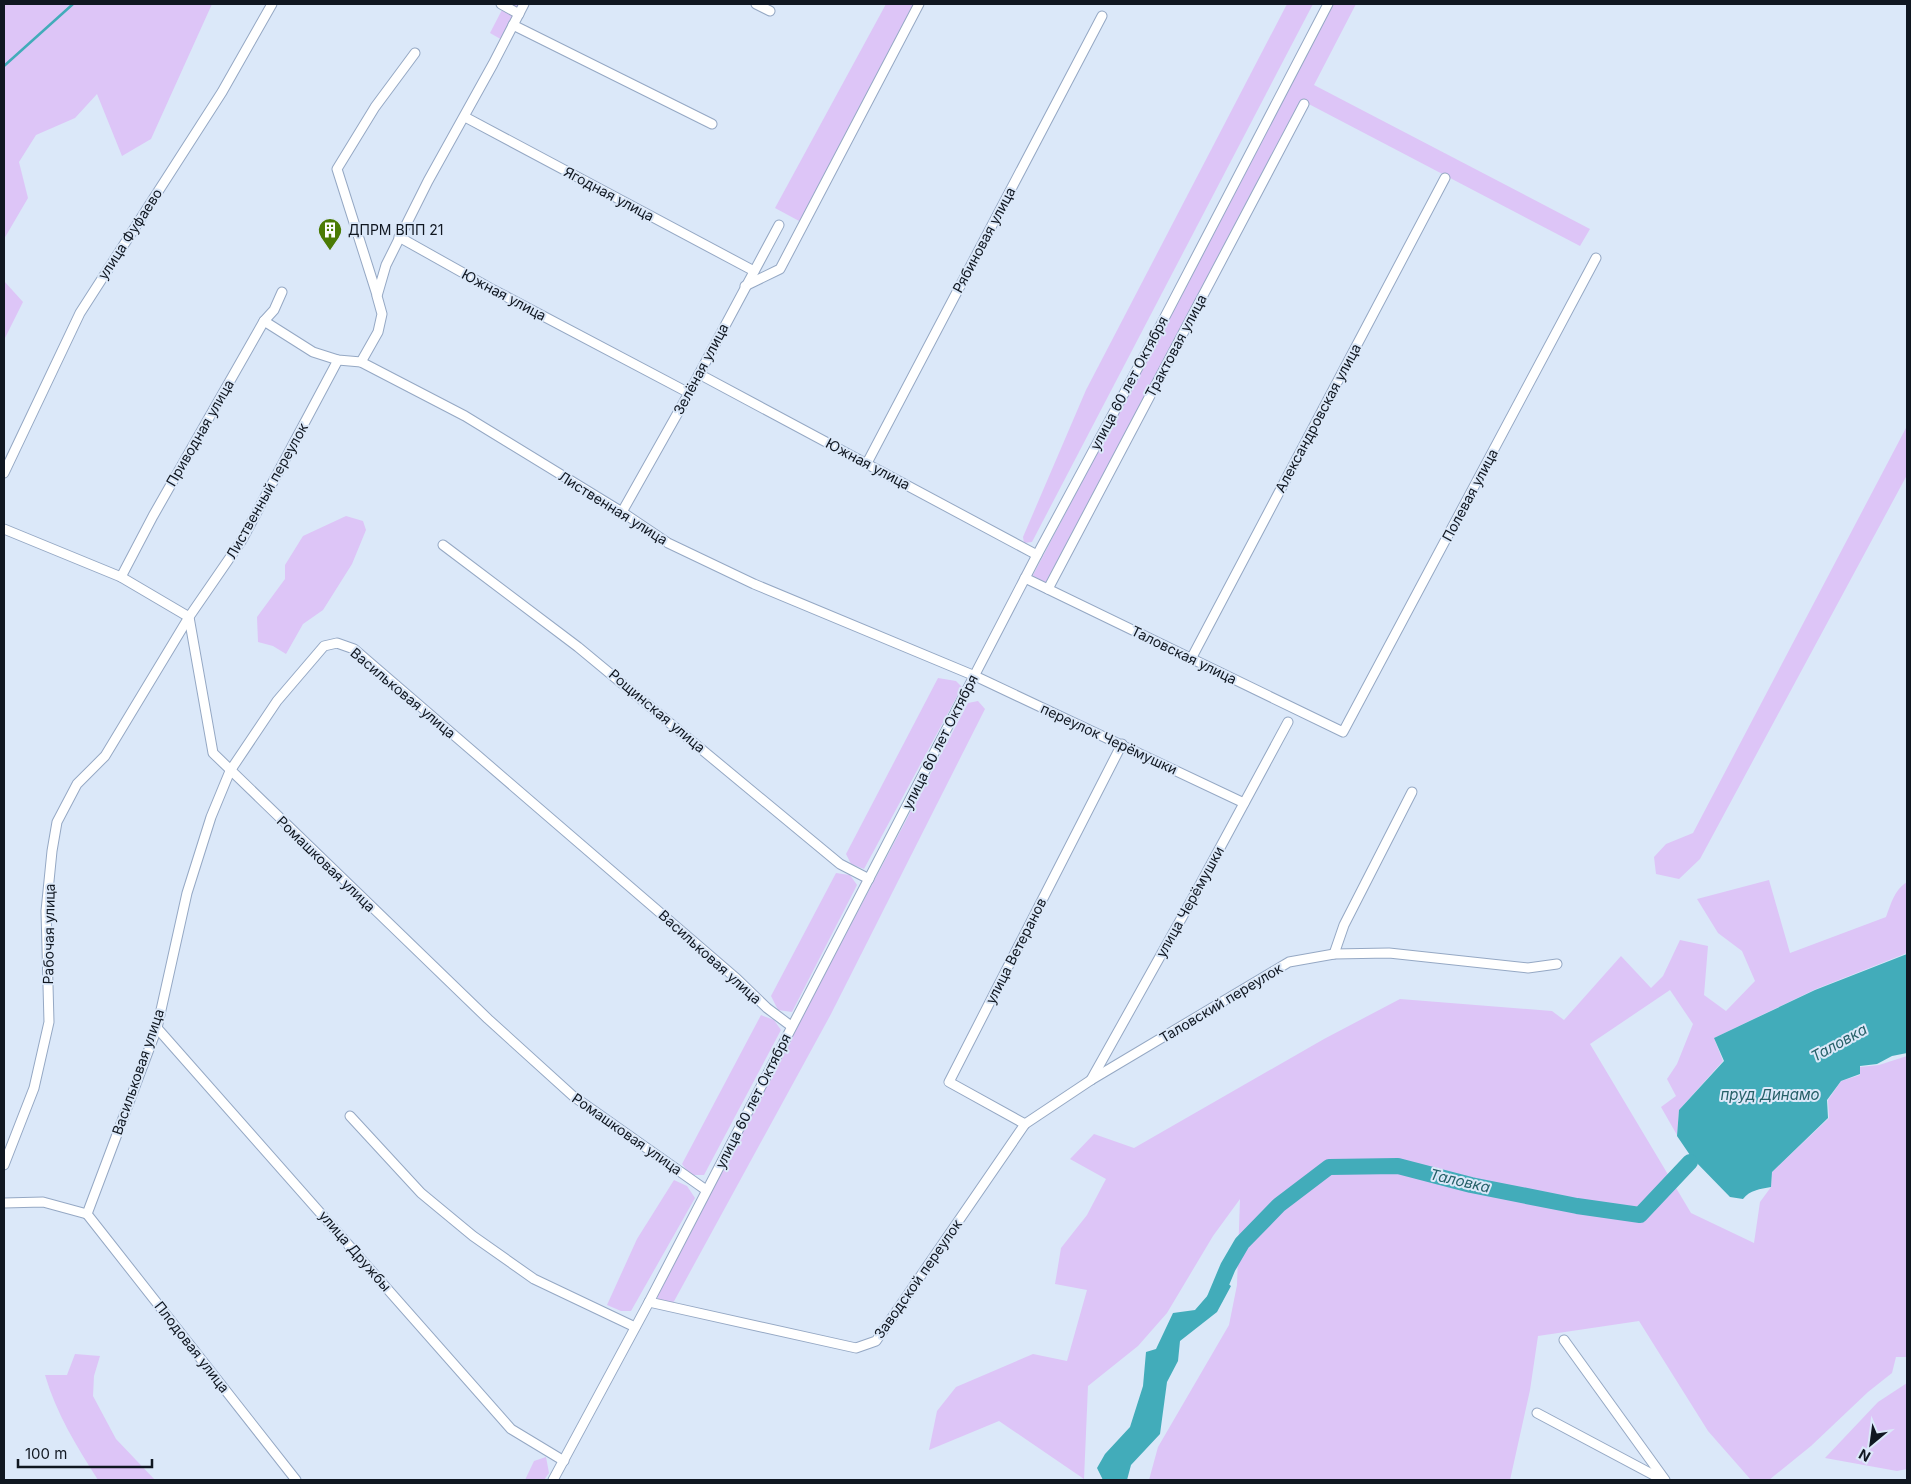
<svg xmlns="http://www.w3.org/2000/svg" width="1911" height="1484" font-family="Inter,sans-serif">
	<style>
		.green { fill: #ddc5f7 }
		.water { fill: #42acba }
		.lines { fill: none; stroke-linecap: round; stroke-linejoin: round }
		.stream { stroke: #42acba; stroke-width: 2.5 }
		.river { stroke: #42acba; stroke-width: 16 }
		.minor-casing { stroke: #95a8c4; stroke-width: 11 }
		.minor { stroke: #fff; stroke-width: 9 }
		.labels { text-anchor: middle; stroke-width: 4; stroke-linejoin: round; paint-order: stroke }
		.street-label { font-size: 14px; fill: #101721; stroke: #dbe8f9 }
		.poi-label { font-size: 14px; fill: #101721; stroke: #dbe8f9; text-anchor: start }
		.water-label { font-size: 15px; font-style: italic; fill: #266068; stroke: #dbe8f9 }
	</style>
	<rect width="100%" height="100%" fill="#dbe8f9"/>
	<!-- green -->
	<g class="green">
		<path d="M4,4H212L151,139L122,156L97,94L75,118L36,135L19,162L28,198L4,239Z"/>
		<path d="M505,4H522L504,41L490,33Z"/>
		<path d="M886,4H916L801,222L775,208Z"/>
		<path d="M1287,4H1313L1032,542L1024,543L1023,537L1086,390Z"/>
		<path d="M1333,4H1356L1314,85L1590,229L1580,246L1303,101L1046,585L1035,584L1033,575Z"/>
		<path d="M4,281L23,302L4,340Z"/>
		<path d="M1907,426V475L1700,859L1679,879L1656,874L1654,857L1666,844L1693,833Z"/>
		<path d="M346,516L363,521L366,530L352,564L323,610L303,624L286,654L273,646L258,642L257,617L285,579V565L303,536Z"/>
		<path d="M938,678L956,681L962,687L864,869L851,864L846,854Z"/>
		<path d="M978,701L985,709L831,1014L672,1305L657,1301L660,1286L968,703Z"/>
		<path d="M836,873L850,875L857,885L792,1012L778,1010L771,996Z"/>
		<path d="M1769,880L1790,953L1886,917C1891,904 1894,890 1907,882V953L1816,989L1714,1038L1723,1061L1679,1110L1677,1135L1661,1107L1676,1096L1667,1079L1677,1064L1693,1024L1670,990L1590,1044L1691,1213L1754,1243L1760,1202L1771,1187L1772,1172L1829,1118L1828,1100L1841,1081L1860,1075V1067L1879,1065L1907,1056V1357H1896L1892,1373L1868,1392L1811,1446L1769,1480H1751L1708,1431L1639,1321L1538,1336L1530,1390L1510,1480H1149L1158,1447L1229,1325L1237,1285L1240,1199L1213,1236L1167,1313L1138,1346L1088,1386L1084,1479L999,1421L929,1450L937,1411L956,1387L1033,1354L1067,1361L1087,1290L1055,1284L1061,1248L1087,1215L1106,1179L1070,1159L1094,1134L1134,1148L1324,1039L1400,999L1552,1011L1564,1020L1621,956L1651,988L1663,976L1680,940L1708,946L1704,995L1726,1011L1755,981L1742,951L1718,933L1697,899Z"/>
		<path d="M761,1015L774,1020L781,1030L704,1175H690L682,1164Z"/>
		<path d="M674,1180L687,1186L695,1198L631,1311H621L607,1305L637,1239Z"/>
		<path d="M75,1354L100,1356L94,1376L93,1396L116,1439L155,1480H98C77,1447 56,1413 45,1375H67Z"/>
		<path d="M1907,1383V1469L1897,1471L1825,1458L1878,1402Z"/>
		<path d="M546,1457L549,1473L544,1480H525L534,1461Z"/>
	</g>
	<!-- water -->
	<g class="water">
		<path d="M1907,954V1053L1892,1056L1877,1064L1860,1066V1074L1841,1081L1827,1100L1828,1118L1772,1172L1771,1187C1760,1189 1750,1190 1743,1199L1730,1197L1692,1158L1677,1136L1679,1110L1724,1061L1714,1038L1815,990Z"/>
		<path d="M1222,1279L1231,1286L1217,1312L1180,1341L1178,1361L1167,1382L1160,1434L1131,1465L1127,1480H1103L1097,1468L1105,1454L1130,1427L1143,1386L1146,1352L1156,1349L1173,1313L1195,1310Z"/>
	</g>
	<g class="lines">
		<!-- stream -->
		<path class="stream" d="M4,66L73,4"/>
		<!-- river -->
		<path class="river" d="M1215,1298L1228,1267L1242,1243L1279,1205L1329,1167L1398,1166L1471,1185L1577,1206L1640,1215L1690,1162"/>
		<!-- minor casing -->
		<g class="minor-casing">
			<g id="minor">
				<path d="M501,4L519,14"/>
				<path d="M756,4L770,11"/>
				<path d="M513,25L712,124"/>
				<path d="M465,117L754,271"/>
				<path d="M399,237L490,288L689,393"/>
				<path d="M745,286L780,269L919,4"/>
				<path d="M377,295L337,169L375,107L415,53"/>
				<path d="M264,321L313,352L338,360L361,362L465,416L622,512L668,543L754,584L975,676L1244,803"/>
				<path d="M361,362L378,332L382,314L377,296L386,265L428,181L493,64L524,4"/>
				<path d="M699,374L1037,555"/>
				<path d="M867,463L1102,16"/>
				<path d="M4,473L80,313L222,92L272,4"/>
				<path d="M622,512L689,393L779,225"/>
				<path d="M4,529L121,577L189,617L213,753L488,1019L573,1096L706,1190"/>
				<path d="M443,545L578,647L840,864L869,879"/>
				<path d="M121,577L153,516L264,321L274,310L282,292"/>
				<path d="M1025,578L1343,732L1596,258"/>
				<path d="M1048,589L1304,104"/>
				<path d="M1191,659L1445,178"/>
				<path d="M1334,954L1344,925L1412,792"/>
				<path d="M157,1028L511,1429L564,1461"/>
				<path d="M1091,1080L1195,894L1288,722"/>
				<path d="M350,1116L421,1193L473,1236L534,1279L635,1327"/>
				<path d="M1025,1124L949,1082L1122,744"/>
				<path d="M4,1165L34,1088L49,1022L46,911L52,851L57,822L77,784L105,756L189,617L242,540L338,360"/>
				<path d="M4,1203L43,1202L87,1214"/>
				<path d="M87,1214L157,1028L187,893L211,817L230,771L277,701L324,646L337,643L354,649L737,979L767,1008L791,1026"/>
				<path d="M87,1214L296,1480"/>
				<path d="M649,1302L856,1348L876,1341L1025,1124L1091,1080L1289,962L1334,954L1389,953L1528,968L1557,964"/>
				<path d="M1564,1340L1665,1480"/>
				<path d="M1537,1413L1663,1480"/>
				<path d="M553,1480L649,1302L1037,555L1156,334L1328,4"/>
			</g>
		</g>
		<!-- minor -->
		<use href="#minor" class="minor"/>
	</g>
	<!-- icons -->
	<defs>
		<g id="building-pin" transform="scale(1.25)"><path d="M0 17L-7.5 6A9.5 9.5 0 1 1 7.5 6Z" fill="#4b7b05" stroke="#dbe8f9"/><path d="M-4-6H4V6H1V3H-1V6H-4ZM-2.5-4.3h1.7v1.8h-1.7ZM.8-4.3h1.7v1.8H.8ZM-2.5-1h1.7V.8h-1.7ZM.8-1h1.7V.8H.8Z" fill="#fff"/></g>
	</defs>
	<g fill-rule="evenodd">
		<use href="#building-pin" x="330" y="230"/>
	</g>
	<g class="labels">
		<!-- street labels -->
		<g class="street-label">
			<text transform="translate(609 194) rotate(28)" y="5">Ягодная улица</text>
			<text transform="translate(130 234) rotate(-57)" y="5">улица Фуфаево</text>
			<text transform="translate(984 240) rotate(-62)" y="5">Рябиновая улица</text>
			<text transform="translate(504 295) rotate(28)" y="5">Южная улица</text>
			<text transform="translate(1176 346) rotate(-62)" y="5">Трактовая улица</text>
			<text transform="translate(701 369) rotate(-62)" y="5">Зелёная улица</text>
			<text transform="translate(1129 383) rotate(-62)" y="5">улица 60 лет Октября</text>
			<text transform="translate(1318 418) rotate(-62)" y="5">Александровская улица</text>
			<text transform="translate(200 433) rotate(-60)" y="5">Приводная улица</text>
			<text transform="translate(868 464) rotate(28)" y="5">Южная улица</text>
			<text transform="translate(267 491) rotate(-61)" y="5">Лиственный переулок</text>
			<text transform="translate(1470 495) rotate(-62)" y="5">Полевая улица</text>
			<text transform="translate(613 508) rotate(32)" y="5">Лиственная улица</text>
			<text transform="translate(1184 655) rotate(26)" y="5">Таловская улица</text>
			<text transform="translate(403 693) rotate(40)" y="5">Васильковая улица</text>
			<text transform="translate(657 711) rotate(40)" y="5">Рощинская улица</text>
			<text transform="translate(1109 739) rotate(25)" y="5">переулок Черёмушки</text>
			<text transform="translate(940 742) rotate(-63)" y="5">улица 60 лет Октября</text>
			<text transform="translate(326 864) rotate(44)" y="5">Ромашковая улица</text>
			<text transform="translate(1190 902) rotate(-61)" y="5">улица Черёмушки</text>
			<text transform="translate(49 934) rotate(-89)" y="5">Рабочая улица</text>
			<text transform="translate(1016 951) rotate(-63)" y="5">улица Ветеранов</text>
			<text transform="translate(710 957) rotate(42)" y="5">Васильковая улица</text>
			<text transform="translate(1221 1003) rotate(-31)" y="5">Таловский переулок</text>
			<text transform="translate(138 1072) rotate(-71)" y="5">Васильковая улица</text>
			<text transform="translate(753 1101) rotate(-63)" y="5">улица 60 лет Октября</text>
			<text transform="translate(627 1134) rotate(35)" y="5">Ромашковая улица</text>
			<text transform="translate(355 1251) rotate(49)" y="5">улица Дружбы</text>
			<text transform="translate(918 1279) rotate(-55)" y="5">Заводской переулок</text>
			<text transform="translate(192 1347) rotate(52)" y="5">Плодовая улица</text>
		</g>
		<!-- poi labels -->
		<g class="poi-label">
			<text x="348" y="235">ДПРМ ВПП 21</text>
		</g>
		<!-- water labels -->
		<g class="water-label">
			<text transform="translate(1839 1043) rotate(-29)" y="5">Таловка</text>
			<text x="1770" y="1100">пруд Динамо</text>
			<text transform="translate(1460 1181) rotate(13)" y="5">Таловка</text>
		</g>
	</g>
	<!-- border -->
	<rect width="1911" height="1484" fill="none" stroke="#101721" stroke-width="10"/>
	<!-- north arrow -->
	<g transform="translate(1871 1444) rotate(209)" stroke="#dbe8f9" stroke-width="4" paint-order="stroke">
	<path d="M0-4L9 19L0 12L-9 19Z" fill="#101721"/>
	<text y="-8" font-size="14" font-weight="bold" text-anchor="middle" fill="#101721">N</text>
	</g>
	<!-- scale -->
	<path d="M18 1459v8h134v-8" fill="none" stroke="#101721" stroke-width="2.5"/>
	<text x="25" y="1459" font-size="15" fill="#101721" stroke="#dbe8f9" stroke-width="4" paint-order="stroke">100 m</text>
</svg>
